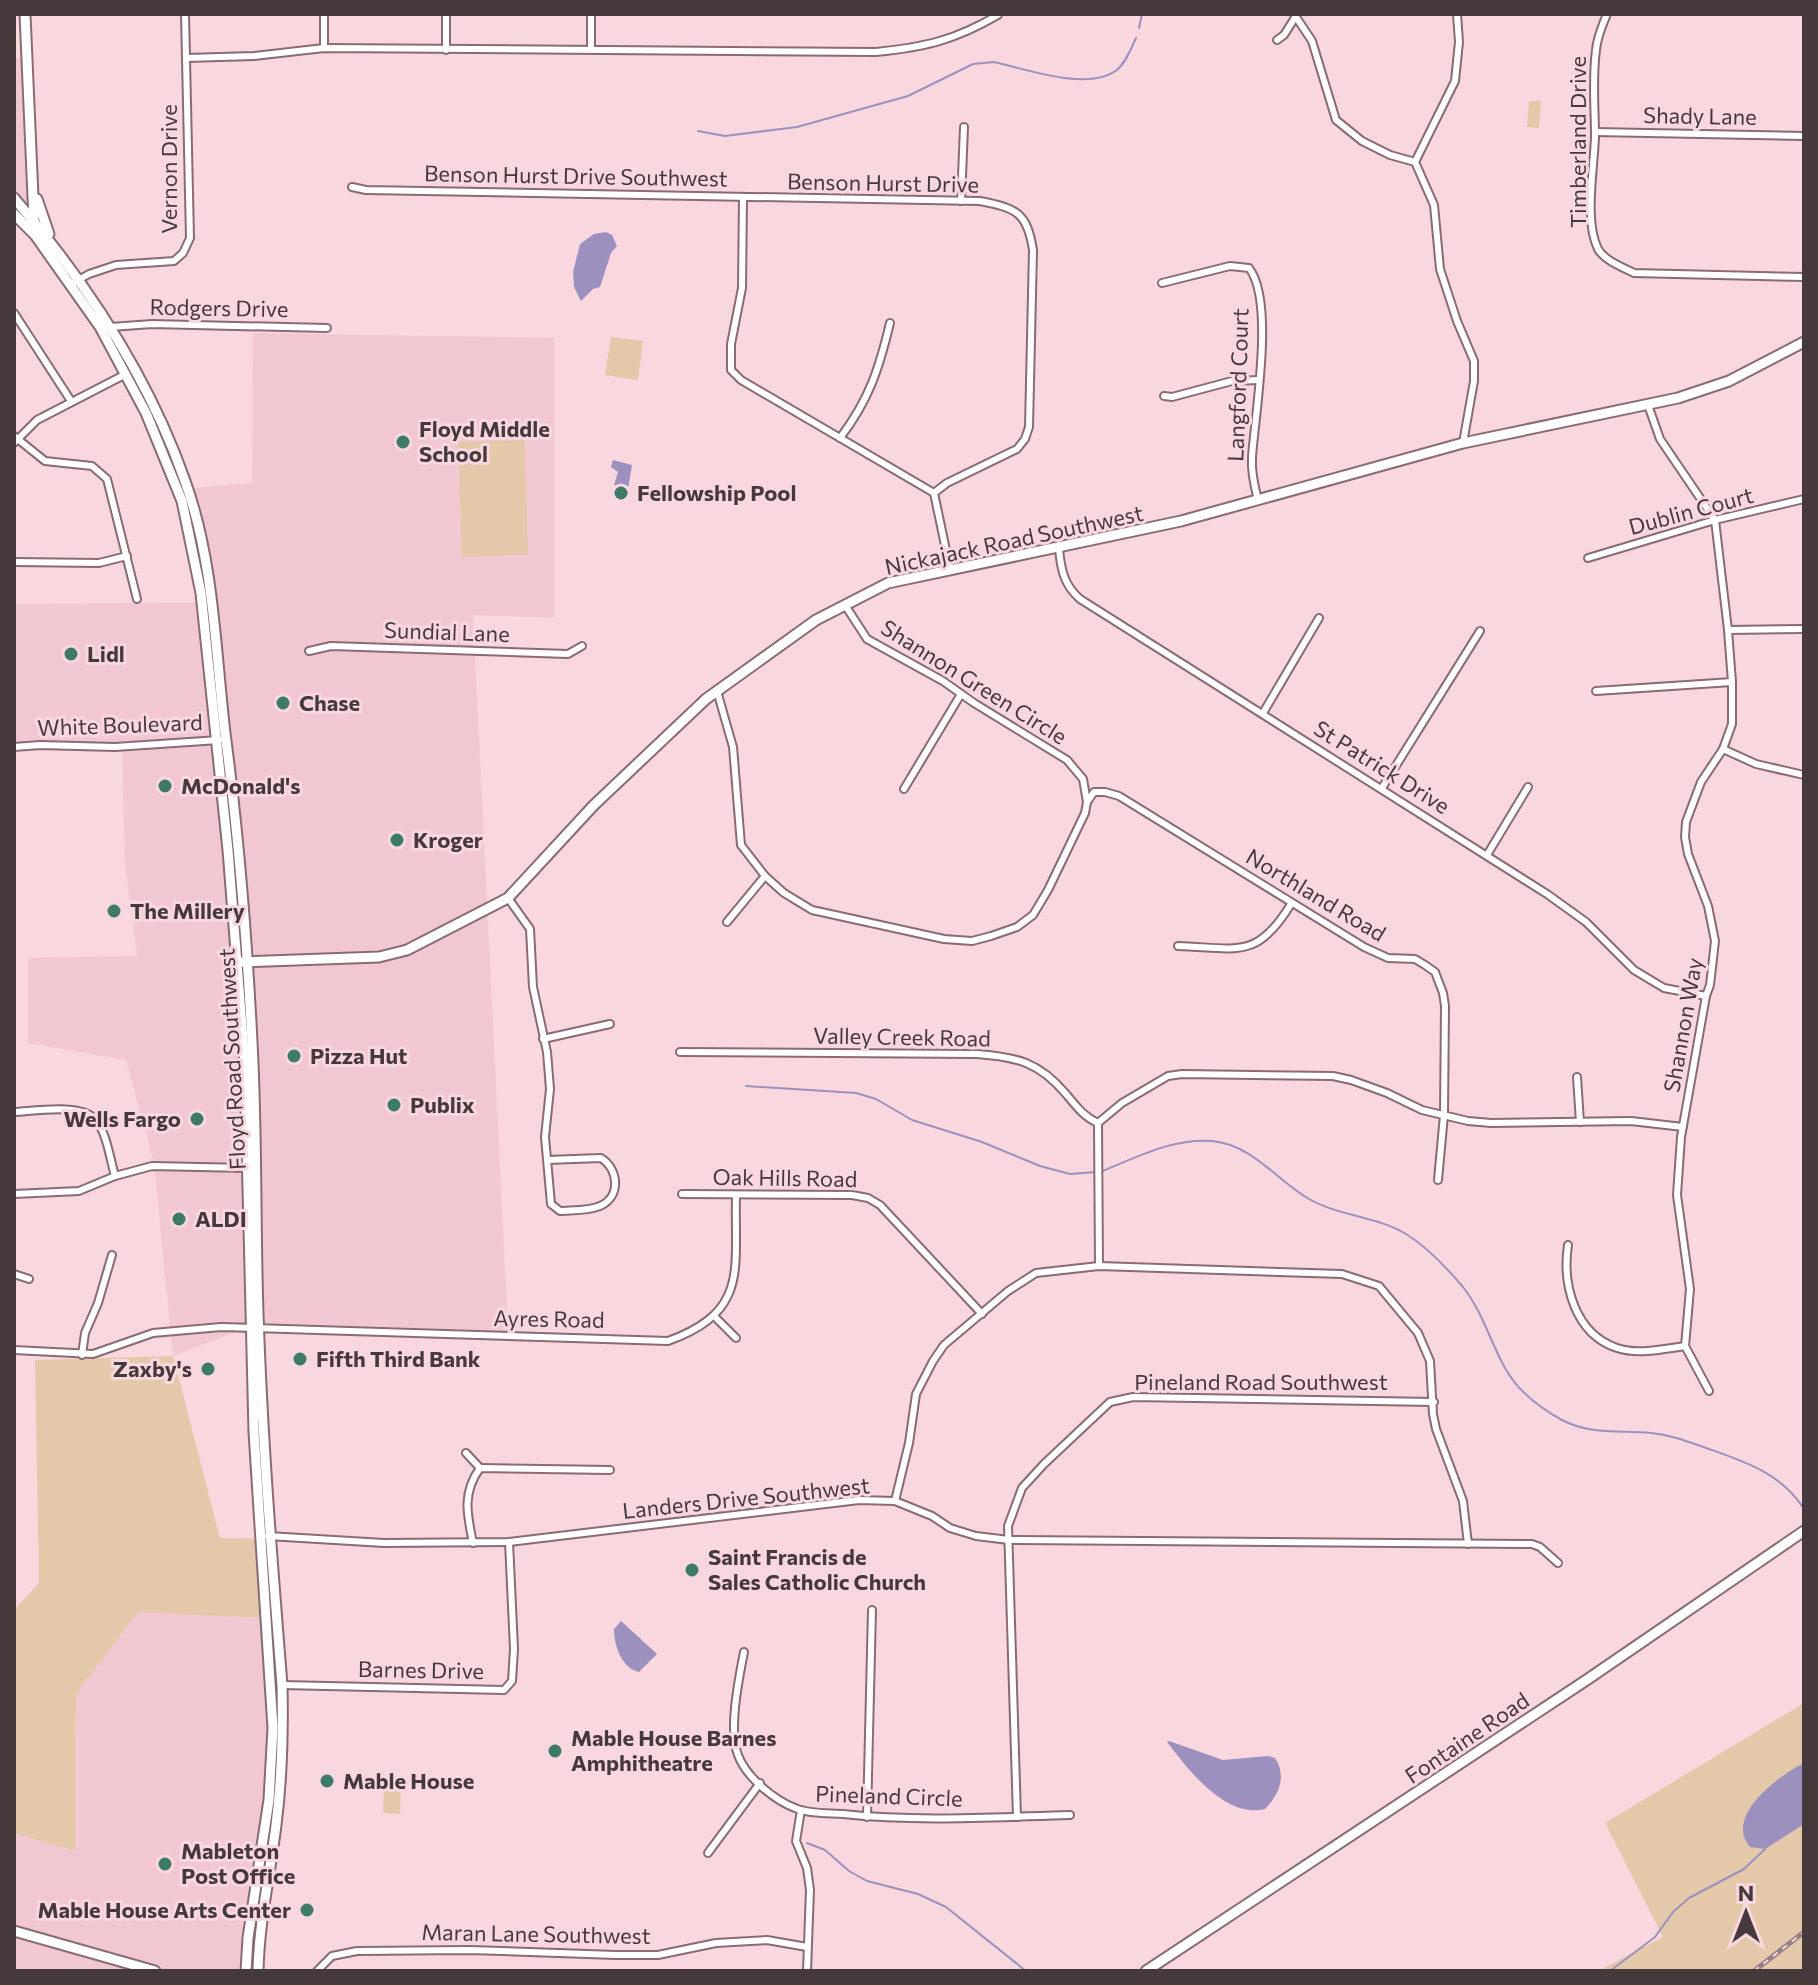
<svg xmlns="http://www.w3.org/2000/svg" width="1818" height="1985" font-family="Commissioner,sans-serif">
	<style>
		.built { fill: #f1c8d1 }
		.green { fill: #e3c8aa }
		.water { fill: #9c91be }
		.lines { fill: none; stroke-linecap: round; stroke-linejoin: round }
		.stream { stroke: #9c91be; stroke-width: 2 }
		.street-casing { stroke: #896b72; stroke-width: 10 }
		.secondary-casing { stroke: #896b72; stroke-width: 13 }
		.street { stroke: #fff; stroke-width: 6 }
		.secondary { stroke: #fff; stroke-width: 9 }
		.rail-casing { stroke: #968085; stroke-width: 5 }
		.rail { stroke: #f9d7df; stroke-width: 2; stroke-dasharray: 6; stroke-linecap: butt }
		.poi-dot { fill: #3d7b68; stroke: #f9d7df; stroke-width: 3 }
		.labels { text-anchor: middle; stroke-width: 6; stroke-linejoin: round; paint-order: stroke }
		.street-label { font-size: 22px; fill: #46393c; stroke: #f9d7df }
		.poi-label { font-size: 22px; font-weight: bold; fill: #46393c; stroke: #f9d7df; text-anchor: start }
	</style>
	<rect width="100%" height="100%" fill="#f9d7df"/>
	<!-- built -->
	<g class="built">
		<path d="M14,58H30L31,222L14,207Z"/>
		<path d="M253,333L554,338V618L473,615L508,1331L260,1323L173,1356L154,1163L126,1060L28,1043V958L137,956L125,863L122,751L18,746L14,743V604L211,602L202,534L192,488L252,483Z"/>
		<path d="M138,1611L279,1619L280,1786L256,1971H14V1833L75,1851L76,1694Z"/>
	</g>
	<!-- green -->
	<g class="green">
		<path d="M1529,101H1541L1539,128L1527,127Z"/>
		<path d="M611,337L643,341L638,380L605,375Z"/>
		<path d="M525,440L528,555L462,557L458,442Z"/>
		<path d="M173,1356L220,1538L274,1539L279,1619L138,1612L76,1694L75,1851L14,1833V1610L39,1583L35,1360Z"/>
		<path d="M1804,1703V1971H1598L1663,1937L1605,1823Z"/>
		<path d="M384,1784L401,1785L400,1814L383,1813Z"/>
	</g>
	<!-- water -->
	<g class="water">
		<path d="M606,232L612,235L617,246L611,253L600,287L593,289L581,301L574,287L573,272L580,244L594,234Z"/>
		<path d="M613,460L632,465L628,489L614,485L618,472L611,467Z"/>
		<path d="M621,1621L657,1654L639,1672C621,1668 614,1645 614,1629Z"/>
		<path d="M1169,1741L1223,1760L1268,1756L1275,1758C1287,1776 1279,1795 1265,1809C1225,1819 1188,1769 1167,1742Z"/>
		<path d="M1804,1763V1824L1765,1849L1750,1847C1723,1816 1780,1775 1804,1763Z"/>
	</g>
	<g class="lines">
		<!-- stream -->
		<g class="stream">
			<path d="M1139,28L1142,14"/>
			<path d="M698,131L725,136L797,127L908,96L973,64L994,62C1026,69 1088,92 1117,70C1126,62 1131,49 1136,38"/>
			<path d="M746,1086L856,1093L876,1099L912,1120L982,1142L1040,1166L1070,1174L1096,1172"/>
			<path d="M1102,1171C1138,1157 1172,1138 1212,1141C1253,1145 1275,1179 1309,1199C1339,1216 1379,1217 1406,1234C1427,1247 1447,1268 1463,1287C1482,1311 1490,1341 1505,1368C1517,1390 1540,1408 1562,1420C1590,1435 1621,1430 1651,1433C1672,1435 1689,1442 1709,1449C1746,1462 1782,1474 1804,1509"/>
			<path d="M807,1843L825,1850L849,1871L867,1881L918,1894L946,1907L1026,1971"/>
			<path d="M1610,1971L1655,1937L1673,1912L1689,1898L1744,1869L1765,1849"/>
		</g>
		<!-- street casing -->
		<g class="street-casing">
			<g id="street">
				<path d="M591,14V49"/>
				<path d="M1294,14L1312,41L1336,120L1362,141L1390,155L1415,162L1434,205L1440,269L1457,321L1474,361V381L1463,443"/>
				<path d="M1607,14C1602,26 1597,37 1596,50C1592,79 1595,108 1595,137C1594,168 1584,221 1598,249C1604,260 1622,267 1634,273L1804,277"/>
				<path d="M1277,40L1284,35L1296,16"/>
				<path d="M324,48V14"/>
				<path d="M446,50V14"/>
				<path d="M186,58L254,56L324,48L876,52C926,47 955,40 998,15"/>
				<path d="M1595,132L1804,136"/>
				<path d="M1415,162L1455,81L1459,42L1457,14"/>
				<path d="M352,187L366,190L980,201C1016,208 1027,212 1033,250L1029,427L1025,439L1017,449L947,483L934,493"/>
				<path d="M743,197L742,288L731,344V370L741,380L934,493L950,569"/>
				<path d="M961,201L964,127"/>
				<path d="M1162,283L1230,266L1249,268C1275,301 1255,414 1252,457C1251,471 1254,485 1258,500"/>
				<path d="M71,284L89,274L116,265L174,261L183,253L190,238L185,14"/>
				<path d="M14,313L71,401"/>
				<path d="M111,327L152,324L327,328"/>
				<path d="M1164,396L1172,397L1232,381L1259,380"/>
				<path d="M1648,405L1660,439L1715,520L1728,630L1732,682V724L1723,749L1701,782L1686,822L1685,837L1688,854L1708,906L1715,941L1710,985L1706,996L1681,1137L1677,1195L1690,1289L1685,1346L1709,1391"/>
				<path d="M14,436L45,461L92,466L107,479L137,599"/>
				<path d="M840,438C869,400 879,369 890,323"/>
				<path d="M14,443L37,420L126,374"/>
				<path d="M1059,549C1061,570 1064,585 1080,599L1547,894L1586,922L1634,970L1664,988L1706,996"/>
				<path d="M1588,558L1715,520L1804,499"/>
				<path d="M14,562L99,563L127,556"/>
				<path d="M1728,630L1804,629"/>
				<path d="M309,651L331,646L568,654L582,646"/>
				<path d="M717,691L733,747L741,845L765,876L784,893L812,910L944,939L972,941L991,936L1017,927L1033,915L1048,890L1085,813L1087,802L1083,779L1067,760L974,703L943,681L867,639L845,605"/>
				<path d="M1596,691L1732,682"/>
				<path d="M1263,713L1319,618"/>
				<path d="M14,747L40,745L115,747L219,740"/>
				<path d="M1723,749L1756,764L1804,775"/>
				<path d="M1382,788L1480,631"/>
				<path d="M904,789L961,694"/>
				<path d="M1087,802L1094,792H1105L1119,796L1364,947L1388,958L1415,959L1425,965L1435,972L1443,993L1445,1006L1444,1115L1438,1180"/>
				<path d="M1487,855L1528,787"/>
				<path d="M508,898L530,929L533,987L547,1052L550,1089L545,1137L551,1204L560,1211C572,1210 589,1211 600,1206C621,1197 619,1169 601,1158L547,1160"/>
				<path d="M727,922L765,876"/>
				<path d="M1178,946C1238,948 1257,960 1291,904"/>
				<path d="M543,1039L610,1024"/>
				<path d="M680,1052L977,1054C1017,1057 1039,1062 1066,1094C1076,1106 1084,1117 1098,1123"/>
				<path d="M1577,1077L1580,1122"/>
				<path d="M14,1112C35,1111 82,1103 96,1120C107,1134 110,1159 115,1176L79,1191L14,1194"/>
				<path d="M1098,1123L1122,1103L1168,1076L1182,1074L1333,1076L1351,1080L1387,1093L1422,1110L1468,1121L1491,1123L1631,1121L1683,1127"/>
				<path d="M1098,1123L1099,1266"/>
				<path d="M115,1176L152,1166L246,1168"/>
				<path d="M682,1194L852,1195L868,1198L880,1205L982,1314"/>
				<path d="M1568,1245C1562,1285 1575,1334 1617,1348C1638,1355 1663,1349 1685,1346"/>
				<path d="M14,1274L29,1279"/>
				<path d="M715,1317L736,1338"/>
				<path d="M14,1350L93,1354L153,1333L221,1327L668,1341C750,1311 734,1269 736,1195"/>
				<path d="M82,1355L85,1333L98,1303L112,1255"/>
				<path d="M466,1453L480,1468"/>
				<path d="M895,1501L909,1443L916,1394L933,1361L944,1345L1008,1291L1036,1273L1099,1266L1342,1274L1379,1286L1418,1333L1430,1361L1433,1414L1436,1429L1463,1501L1468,1544"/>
				<path d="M268,1536L384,1543L509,1542L859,1500L895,1501L932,1516L950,1528L976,1536L1009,1540L1532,1544L1540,1547L1558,1563"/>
				<path d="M473,1543C467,1514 462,1493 480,1468L610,1470"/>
				<path d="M744,1652C739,1678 728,1730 738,1755C746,1777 774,1800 795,1808C809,1814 828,1813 843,1814C919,1822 995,1817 1070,1815"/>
				<path d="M282,1685L504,1690L512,1681L514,1649L509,1542"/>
				<path d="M801,1810L796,1841L807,1868L810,1890L807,1971"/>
				<path d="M867,1817L872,1610"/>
				<path d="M1017,1817L1008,1526L1022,1488L1044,1464L1110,1402L1133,1397L1434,1402"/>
				<path d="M708,1853L760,1783"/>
				<path d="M317,1971L332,1956L357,1951L470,1950L616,1955H658L716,1943L767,1940L807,1947"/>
			</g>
		</g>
		<!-- secondary casing -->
		<g class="secondary-casing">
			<g id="secondary">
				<path d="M25,14L34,220"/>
				<path d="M14,198C86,282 148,375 185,481C215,564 215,654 226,741C239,840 247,942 252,1042C257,1132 255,1223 258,1313C262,1437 272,1561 282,1685C283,1732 282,1778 276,1825C270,1874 259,1922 258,1971"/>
				<path d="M37,199L49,234"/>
				<path d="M14,214L35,235L100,327L146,413L182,501L201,593L228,850L245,1065L254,1432L273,1728L269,1800L248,1938L246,1971"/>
				<path d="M241,962L379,957L407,950L508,898L594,805L706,699L816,620L888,583L1181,521L1463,443L1678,398L1729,381L1804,342"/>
				<path d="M14,1931L155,1971"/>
				<path d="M1146,1971L1588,1679L1804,1531"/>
			</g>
		</g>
		<!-- street -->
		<use href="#street" class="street"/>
		<!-- secondary -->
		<use href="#secondary" class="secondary"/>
		<!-- rail casing -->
		<g class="rail-casing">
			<path id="rail" d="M1754,1971L1804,1932"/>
		</g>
		<!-- rail -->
		<use href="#rail" class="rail"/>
	</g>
	<!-- markers -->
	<g class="poi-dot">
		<circle cx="403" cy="442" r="8"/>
		<circle cx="621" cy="493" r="8"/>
		<circle cx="71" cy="654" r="8"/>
		<circle cx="283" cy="703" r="8"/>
		<circle cx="165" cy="786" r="8"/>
		<circle cx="397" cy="840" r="8"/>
		<circle cx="114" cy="911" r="8"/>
		<circle cx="294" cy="1056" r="8"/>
		<circle cx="394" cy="1105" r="8"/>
		<circle cx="197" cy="1119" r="8"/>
		<circle cx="179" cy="1219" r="8"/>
		<circle cx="300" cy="1359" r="8"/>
		<circle cx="208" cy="1369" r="8"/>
		<circle cx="692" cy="1570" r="8"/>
		<circle cx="555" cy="1751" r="8"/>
		<circle cx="327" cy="1781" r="8"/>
		<circle cx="165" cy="1864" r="8"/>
		<circle cx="307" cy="1910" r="8"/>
	</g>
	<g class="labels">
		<!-- street labels -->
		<g class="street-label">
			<text transform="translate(1700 116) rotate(1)" y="8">Shady Lane</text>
			<text transform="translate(1578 142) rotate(-90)" y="8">Timberland Drive</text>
			<text transform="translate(169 169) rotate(-90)" y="8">Vernon Drive</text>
			<text transform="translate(576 176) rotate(1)" y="8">Benson Hurst Drive Southwest</text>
			<text transform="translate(883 183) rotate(1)" y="8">Benson Hurst Drive</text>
			<text transform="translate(219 308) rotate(1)" y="8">Rodgers Drive</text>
			<text transform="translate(1238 385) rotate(-88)" y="8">Langford Court</text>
			<text transform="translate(1691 511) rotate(-15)" y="8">Dublin Court</text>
			<text transform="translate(1014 540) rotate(-12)" y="8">Nickajack Road Southwest</text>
			<text transform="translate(447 632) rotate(2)" y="8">Sundial Lane</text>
			<text transform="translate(974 682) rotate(32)" y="8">Shannon Green Circle</text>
			<text transform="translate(120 725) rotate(-2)" y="8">White Boulevard</text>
			<text transform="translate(1382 767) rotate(32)" y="8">St Patrick Drive</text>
			<text transform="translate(1316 895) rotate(31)" y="8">Northland Road</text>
			<text transform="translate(1683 1025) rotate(-80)" y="8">Shannon Way</text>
			<text transform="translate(902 1037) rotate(1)" y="8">Valley Creek Road</text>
			<text transform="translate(232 1059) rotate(-93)" y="8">Floyd Road Southwest</text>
			<text transform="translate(785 1178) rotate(1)" y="8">Oak Hills Road</text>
			<text transform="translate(549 1319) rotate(1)" y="8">Ayres Road</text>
			<text x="1261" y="1390">Pineland Road Southwest</text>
			<text transform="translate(746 1498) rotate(-6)" y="8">Landers Drive Southwest</text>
			<text transform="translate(421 1670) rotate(1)" y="8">Barnes Drive</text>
			<text transform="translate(1467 1738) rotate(-34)" y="8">Fontaine Road</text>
			<text transform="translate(889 1796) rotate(2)" y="8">Pineland Circle</text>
			<text transform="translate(536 1934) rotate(1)" y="8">Maran Lane Southwest</text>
		</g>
		<!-- poi labels -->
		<g class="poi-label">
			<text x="419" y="437">Floyd Middle<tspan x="419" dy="25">School</tspan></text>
			<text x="637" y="501">Fellowship Pool</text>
			<text x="87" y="662">Lidl</text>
			<text x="299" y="711">Chase</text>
			<text x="181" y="794">McDonald's</text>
			<text x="413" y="848">Kroger</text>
			<text x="130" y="919">The Millery</text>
			<text x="310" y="1064">Pizza Hut</text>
			<text x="410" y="1113">Publix</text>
			<text x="181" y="1127" text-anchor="end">Wells Fargo</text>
			<text x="195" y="1227">ALDI</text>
			<text x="316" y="1367">Fifth Third Bank</text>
			<text x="192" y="1377" text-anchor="end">Zaxby's</text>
			<text x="708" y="1565">Saint Francis de<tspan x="708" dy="25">Sales Catholic Church</tspan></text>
			<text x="571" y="1746">Mable House Barnes<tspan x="571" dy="25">Amphitheatre</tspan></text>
			<text x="343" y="1789">Mable House</text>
			<text x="181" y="1859">Mableton<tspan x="181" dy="25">Post Office</tspan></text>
			<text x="291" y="1918" text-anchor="end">Mable House Arts Center</text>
		</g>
	</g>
	<!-- border -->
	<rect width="1818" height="1985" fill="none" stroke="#46393c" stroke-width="32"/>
	<!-- north arrow -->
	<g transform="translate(1746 1913)" stroke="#f9d7df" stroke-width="6" paint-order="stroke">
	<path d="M0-6L14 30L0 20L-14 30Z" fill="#46393c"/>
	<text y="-12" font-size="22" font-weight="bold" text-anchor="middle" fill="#46393c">N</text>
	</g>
</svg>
